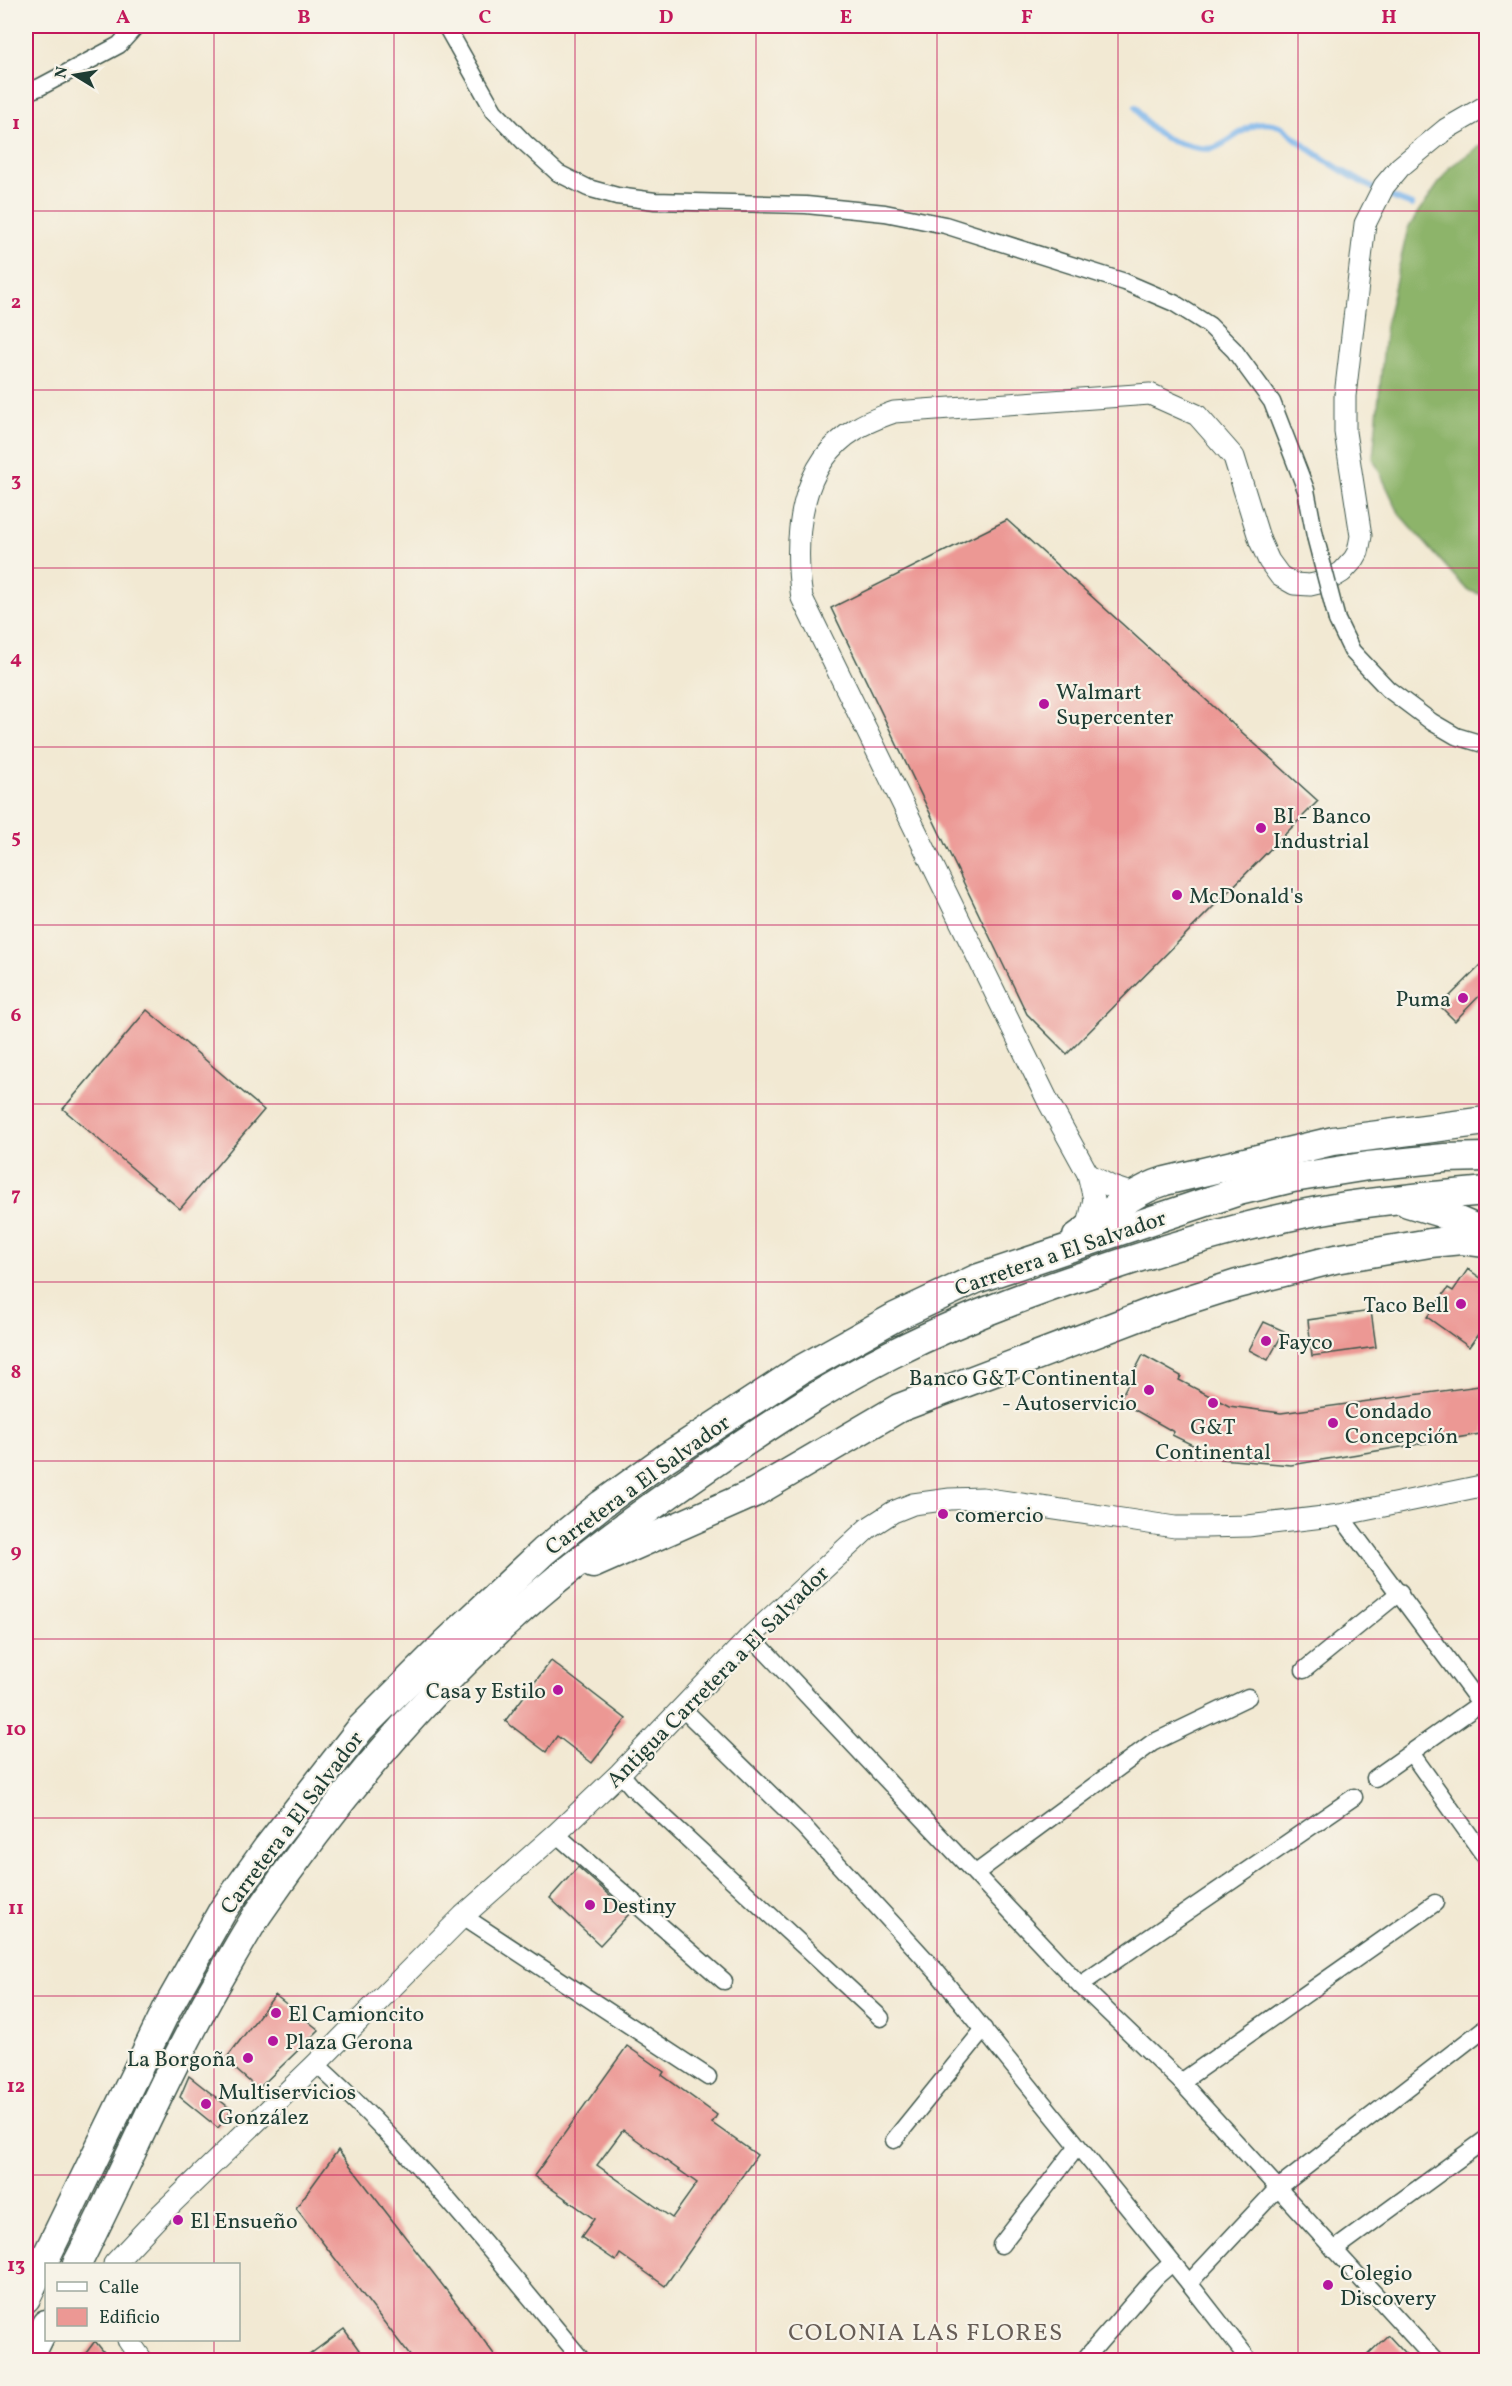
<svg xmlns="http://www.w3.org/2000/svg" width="1512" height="2386" font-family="Vollkorn,serif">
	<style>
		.forest { fill: #8db46a; stroke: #56784f; stroke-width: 1.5 }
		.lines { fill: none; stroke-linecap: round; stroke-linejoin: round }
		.stream { stroke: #79b4eb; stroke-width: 6 }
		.building { fill: #ec9894; fill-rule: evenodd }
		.minor-casing { stroke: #3f574c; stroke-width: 19 }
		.tertiary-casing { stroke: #3f574c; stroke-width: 23 }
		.trunk-casing { stroke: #3f574c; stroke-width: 31 }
		.minor { stroke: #fff; stroke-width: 16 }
		.tertiary { stroke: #fff; stroke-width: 21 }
		.trunk { stroke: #fff; stroke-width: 28 }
		.minor-bridge-casing { stroke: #3f574c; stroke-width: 19; stroke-linecap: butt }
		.minor-bridge { stroke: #fff; stroke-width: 16 }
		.grid { fill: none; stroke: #c2185b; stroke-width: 1.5; stroke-opacity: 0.55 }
		.poi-dot { fill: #b5179e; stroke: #f7f3e8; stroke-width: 2 }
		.labels { text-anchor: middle; stroke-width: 4.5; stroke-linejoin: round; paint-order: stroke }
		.poi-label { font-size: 22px; fill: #1f3d34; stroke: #f7f3e8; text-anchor: start }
		.street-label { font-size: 22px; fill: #1f3d34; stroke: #f7f3e8 }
		.neighbourhood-label { font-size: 24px; letter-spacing: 1.5px; fill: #675d56; stroke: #f7f3e8 }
		.neatline { fill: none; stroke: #c2185b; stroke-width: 2 }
		.grid-label { font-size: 20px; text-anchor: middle; font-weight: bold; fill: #c2185b }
	</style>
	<rect width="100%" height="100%" fill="#f7f3e8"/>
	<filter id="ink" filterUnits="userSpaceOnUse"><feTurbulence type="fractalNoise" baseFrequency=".0167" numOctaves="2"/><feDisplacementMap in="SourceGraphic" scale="12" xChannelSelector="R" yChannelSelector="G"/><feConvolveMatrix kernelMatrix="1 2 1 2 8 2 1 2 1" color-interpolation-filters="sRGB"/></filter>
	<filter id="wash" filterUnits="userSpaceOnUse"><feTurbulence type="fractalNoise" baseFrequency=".008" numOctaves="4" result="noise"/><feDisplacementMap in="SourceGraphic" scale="24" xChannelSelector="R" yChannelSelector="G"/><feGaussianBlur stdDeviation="1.35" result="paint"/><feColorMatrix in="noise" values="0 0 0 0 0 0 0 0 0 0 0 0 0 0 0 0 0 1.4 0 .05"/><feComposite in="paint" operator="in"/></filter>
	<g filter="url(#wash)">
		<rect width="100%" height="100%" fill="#f2e9d3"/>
		<!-- forest -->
		<path class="forest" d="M1486,142V596L1467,590L1400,515L1373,458L1386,323L1408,228L1450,167Z"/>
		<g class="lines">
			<!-- stream -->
			<path class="stream" d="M1136,107C1148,130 1165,141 1190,146C1198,148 1206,150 1214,148C1239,139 1251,114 1282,127C1316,157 1369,190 1412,205"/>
		</g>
		<g id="blocks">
			<!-- building -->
			<g class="building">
				<path d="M1007,520L1318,801L1067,1054L1027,1014L831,608Z"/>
				<path d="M1486,960V989L1455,1021L1440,1006Z"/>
				<path d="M147,1010L264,1110L180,1209L63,1109Z"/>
				<path d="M1468,1269L1486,1282V1323L1469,1347L1427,1317L1448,1288L1453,1291Z"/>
				<path d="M1371,1311L1376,1347L1312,1356L1308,1320Z"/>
				<path d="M1264,1322L1284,1331L1268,1360L1249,1350Z"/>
				<path d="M1143,1355L1181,1376L1179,1380L1229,1406L1281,1413L1486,1385V1433L1291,1465L1221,1459L1172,1435L1174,1432L1119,1401Z"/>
				<path d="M551,1661L626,1719L592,1763L557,1736L546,1752L505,1721Z"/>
				<path d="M578,1867L630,1913L600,1945L550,1898Z"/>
				<path d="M275,1995L319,2030L258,2089L225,2060Z"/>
				<path d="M627,2046L664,2072L662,2075L717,2115L712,2123L757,2155L665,2286L620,2254L616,2261L581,2237L594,2219L534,2176ZM623,2130L697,2183L672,2218L597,2165Z"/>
				<path d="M189,2076L232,2110L218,2128L180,2097Z"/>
				<path d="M338,2150L454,2300L499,2361H414L296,2208Z"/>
				<path d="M344,2329L367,2361H301Z"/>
				<path d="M1388,2335L1412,2361H1361Z"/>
				<path d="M95,2341L111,2361H80Z"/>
			</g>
		</g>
	</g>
	<g filter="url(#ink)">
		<use href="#blocks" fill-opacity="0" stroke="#3f574c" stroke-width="1.5"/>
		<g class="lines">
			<!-- minor casing -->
			<g class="minor-casing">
				<g id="minor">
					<path d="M446,26L494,111L526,144L558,173L588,188L617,196L655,201L806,205L885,213L945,225L1125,282L1174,303L1209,325L1234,350L1272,402L1306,490L1315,536"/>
					<path d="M26,92L40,87L119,45L136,26"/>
					<path d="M1337,620L1352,651L1388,689L1432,722L1456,736L1486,745"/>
					<path d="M1340,1515L1486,1711"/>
					<path d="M751,1636L1080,1985L1181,2082L1435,2360"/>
					<path d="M1304,1670L1400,1592"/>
					<path d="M682,1708L805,1828L936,1971L1189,2283L1249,2360"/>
					<path d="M1411,1753L1486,1858"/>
					<path d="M620,1773L633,1788L881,2018"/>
					<path d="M1375,1778L1481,1703"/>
					<path d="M556,1834L724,1981"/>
					<path d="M976,1873L1152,1743L1248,1697"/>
					<path d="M463,1916L708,2077"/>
					<path d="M1080,1985L1354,1797"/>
					<path d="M316,2064C415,2153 497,2258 582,2360"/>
					<path d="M1181,2082L1435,1903"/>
					<path d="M894,2140L984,2029"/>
					<path d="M1001,2245L1077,2147"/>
					<path d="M1334,2250L1486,2139"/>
					<path d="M1189,2283L1277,2189L1486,2027"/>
					<path d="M1084,2360L1155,2278L1172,2263"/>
					<path d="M1485,2360L1486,2359"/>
				</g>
			</g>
			<!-- tertiary casing -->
			<g class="tertiary-casing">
				<g id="tertiary">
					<path d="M1088,1174L1112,1187L1136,1195"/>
					<path d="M1087,1230L1094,1199L1088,1174L1049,1103L802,598C793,538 799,463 856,429C868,421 881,417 894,412L1150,394L1197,415L1234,457L1260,541L1269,561L1280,576L1294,584L1310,585L1327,581L1342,572L1354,559L1358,552L1361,536L1345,432V396L1365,224L1384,186L1400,167L1446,129L1486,106"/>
					<path d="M114,2264L162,2213L316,2064L463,1916L556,1834L620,1773L751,1636L868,1528L893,1512L913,1504L950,1499L982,1498L1175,1527H1204L1248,1526L1340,1515L1486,1485"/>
					<path d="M128,2340L142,2360"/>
				</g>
			</g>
			<!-- trunk casing -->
			<g class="trunk-casing">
				<g id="trunk">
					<path d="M1408,1203L1438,1212L1486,1233"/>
					<path d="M1077,1237C1104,1217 1132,1191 1165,1181L1333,1141L1486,1121"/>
					<path d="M593,1564L754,1493L899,1408L1162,1308L1237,1284L1335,1259L1430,1243L1462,1240L1486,1243"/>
					<path d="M77,2264C127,2167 169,2065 224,1971C235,1952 246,1932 258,1914C342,1791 442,1673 557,1579C606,1539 657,1502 708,1467C768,1426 827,1387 892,1354C959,1320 1030,1293 1101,1270C1181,1243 1263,1219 1346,1206C1393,1199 1440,1195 1486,1191"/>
					<path d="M26,2298L168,2007L223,1910L268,1847L361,1728L446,1643L544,1551L602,1504L667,1457L800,1370L895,1317L976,1279L1239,1191L1293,1178L1368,1166L1445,1158L1486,1157"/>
					<path d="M28,2360L46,2324"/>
				</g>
			</g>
			<!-- minor -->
			<use href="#minor" class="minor"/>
			<!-- tertiary -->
			<use href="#tertiary" class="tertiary"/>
			<!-- trunk -->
			<use href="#trunk" class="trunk"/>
			<!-- minor-bridge casing -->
			<g class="minor-bridge-casing">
				<path id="minor-bridge" d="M1315,536L1337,620"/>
			</g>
			<!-- minor-bridge -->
			<use href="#minor-bridge" class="minor-bridge"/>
		</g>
	</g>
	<!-- grid -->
	<path class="grid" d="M214,26V2264M394,26V2360M575,26V2360M756,26V2360M937,26V2360M1118,26V2360M1298,26V2360M26,211H1486M26,390H1486M26,568H1486M26,747H1486M26,925H1486M26,1104H1486M26,1282H1486M26,1461H1486M26,1639H1486M26,1818H1486M26,1996H1486M26,2175H1486M214,2340V2360"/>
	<!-- markers -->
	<g class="poi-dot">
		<circle cx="1044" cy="704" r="6"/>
		<circle cx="1261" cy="828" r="6"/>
		<circle cx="1177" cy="895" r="6"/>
		<circle cx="1463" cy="998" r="6"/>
		<circle cx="1461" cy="1304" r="6"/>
		<circle cx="1266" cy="1341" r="6"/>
		<circle cx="1149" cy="1390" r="6"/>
		<circle cx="1213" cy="1403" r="6"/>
		<circle cx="1333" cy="1423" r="6"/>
		<circle cx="943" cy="1514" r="6"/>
		<circle cx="558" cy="1690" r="6"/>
		<circle cx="590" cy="1905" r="6"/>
		<circle cx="276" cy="2013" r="6"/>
		<circle cx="273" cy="2041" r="6"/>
		<circle cx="248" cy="2058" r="6"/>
		<circle cx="206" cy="2104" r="6"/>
		<circle cx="178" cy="2220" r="6"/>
		<circle cx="1328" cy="2285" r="6"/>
	</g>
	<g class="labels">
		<!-- poi labels -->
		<g class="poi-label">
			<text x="1056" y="699">Walmart<tspan x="1056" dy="25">Supercenter</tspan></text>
			<text x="1273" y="823">BI - Banco<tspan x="1273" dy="25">Industrial</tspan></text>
			<text x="1189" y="903">McDonald's</text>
			<text x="1451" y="1006" text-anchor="end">Puma</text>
			<text x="1449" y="1312" text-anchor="end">Taco Bell</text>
			<text x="1278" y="1349">Fayco</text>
			<text x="1137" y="1385" text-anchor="end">Banco G&amp;T Continental<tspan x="1137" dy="25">- Autoservicio</tspan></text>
			<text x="1345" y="1418">Condado<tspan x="1345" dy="25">Concepción</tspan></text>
			<text x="1213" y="1434" text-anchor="middle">G&amp;T<tspan x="1213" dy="25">Continental</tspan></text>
			<text x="955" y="1522">comercio</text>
			<text x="546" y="1698" text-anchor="end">Casa y Estilo</text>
			<text x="602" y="1913">Destiny</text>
			<text x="288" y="2021">El Camioncito</text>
			<text x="285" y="2049">Plaza Gerona</text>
			<text x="236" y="2066" text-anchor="end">La Borgoña</text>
			<text x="218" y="2099">Multiservicios<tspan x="218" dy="25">González</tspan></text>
			<text x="190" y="2228">El Ensueño</text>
			<text x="1340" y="2280">Colegio<tspan x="1340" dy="25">Discovery</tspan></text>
		</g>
		<!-- street labels -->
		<g class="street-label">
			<text transform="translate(1060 1252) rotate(-19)" y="8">Carretera a El Salvador</text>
			<text transform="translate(637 1484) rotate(-36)" y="8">Carretera a El Salvador</text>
			<text transform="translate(717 1676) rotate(-45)" y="8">Antigua Carretera a El Salvador</text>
			<text transform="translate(291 1822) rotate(-53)" y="8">Carretera a El Salvador</text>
		</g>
		<!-- neighbourhood labels -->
		<g class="neighbourhood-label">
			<text x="926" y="2340">COLONIA LAS FLORES</text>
		</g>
	</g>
	<!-- margin -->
	<rect width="1512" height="2386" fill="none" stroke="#f7f3e8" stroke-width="66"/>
	<!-- legend -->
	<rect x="45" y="2263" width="195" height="78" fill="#f7f3e8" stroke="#a1aaa0" stroke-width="1.5"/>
	<rect x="57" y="2282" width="30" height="9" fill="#ffffff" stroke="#a1aaa0" stroke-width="1.5"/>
	<text x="99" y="2293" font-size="18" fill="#1f3d34">Calle</text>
	<rect x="57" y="2308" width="30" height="18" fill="#ec9894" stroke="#a1aaa0" stroke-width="1.5"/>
	<text x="99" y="2323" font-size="18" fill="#1f3d34">Edificio</text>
	<!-- north arrow -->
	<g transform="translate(75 75) rotate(281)" stroke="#f7f3e8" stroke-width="4.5" paint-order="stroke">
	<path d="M0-4.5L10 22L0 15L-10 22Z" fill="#1f3d34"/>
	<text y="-9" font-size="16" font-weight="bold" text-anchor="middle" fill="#1f3d34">N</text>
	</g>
	<rect x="33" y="33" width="1446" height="2320" class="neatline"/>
	<g class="grid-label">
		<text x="123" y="23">A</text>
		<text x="304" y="23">B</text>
		<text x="485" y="23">C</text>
		<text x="666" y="23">D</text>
		<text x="846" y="23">E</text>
		<text x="1027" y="23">F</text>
		<text x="1208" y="23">G</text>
		<text x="1389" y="23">H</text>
		<text x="16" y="129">1</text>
		<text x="16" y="308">2</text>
		<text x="16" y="486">3</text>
		<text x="16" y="664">4</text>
		<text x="16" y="843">5</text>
		<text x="16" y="1021">6</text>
		<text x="16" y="1200">7</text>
		<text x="16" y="1378">8</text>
		<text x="16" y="1557">9</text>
		<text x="16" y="1735">10</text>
		<text x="16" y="1914">11</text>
		<text x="16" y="2092">12</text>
		<text x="16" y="2271">13</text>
	</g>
</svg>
